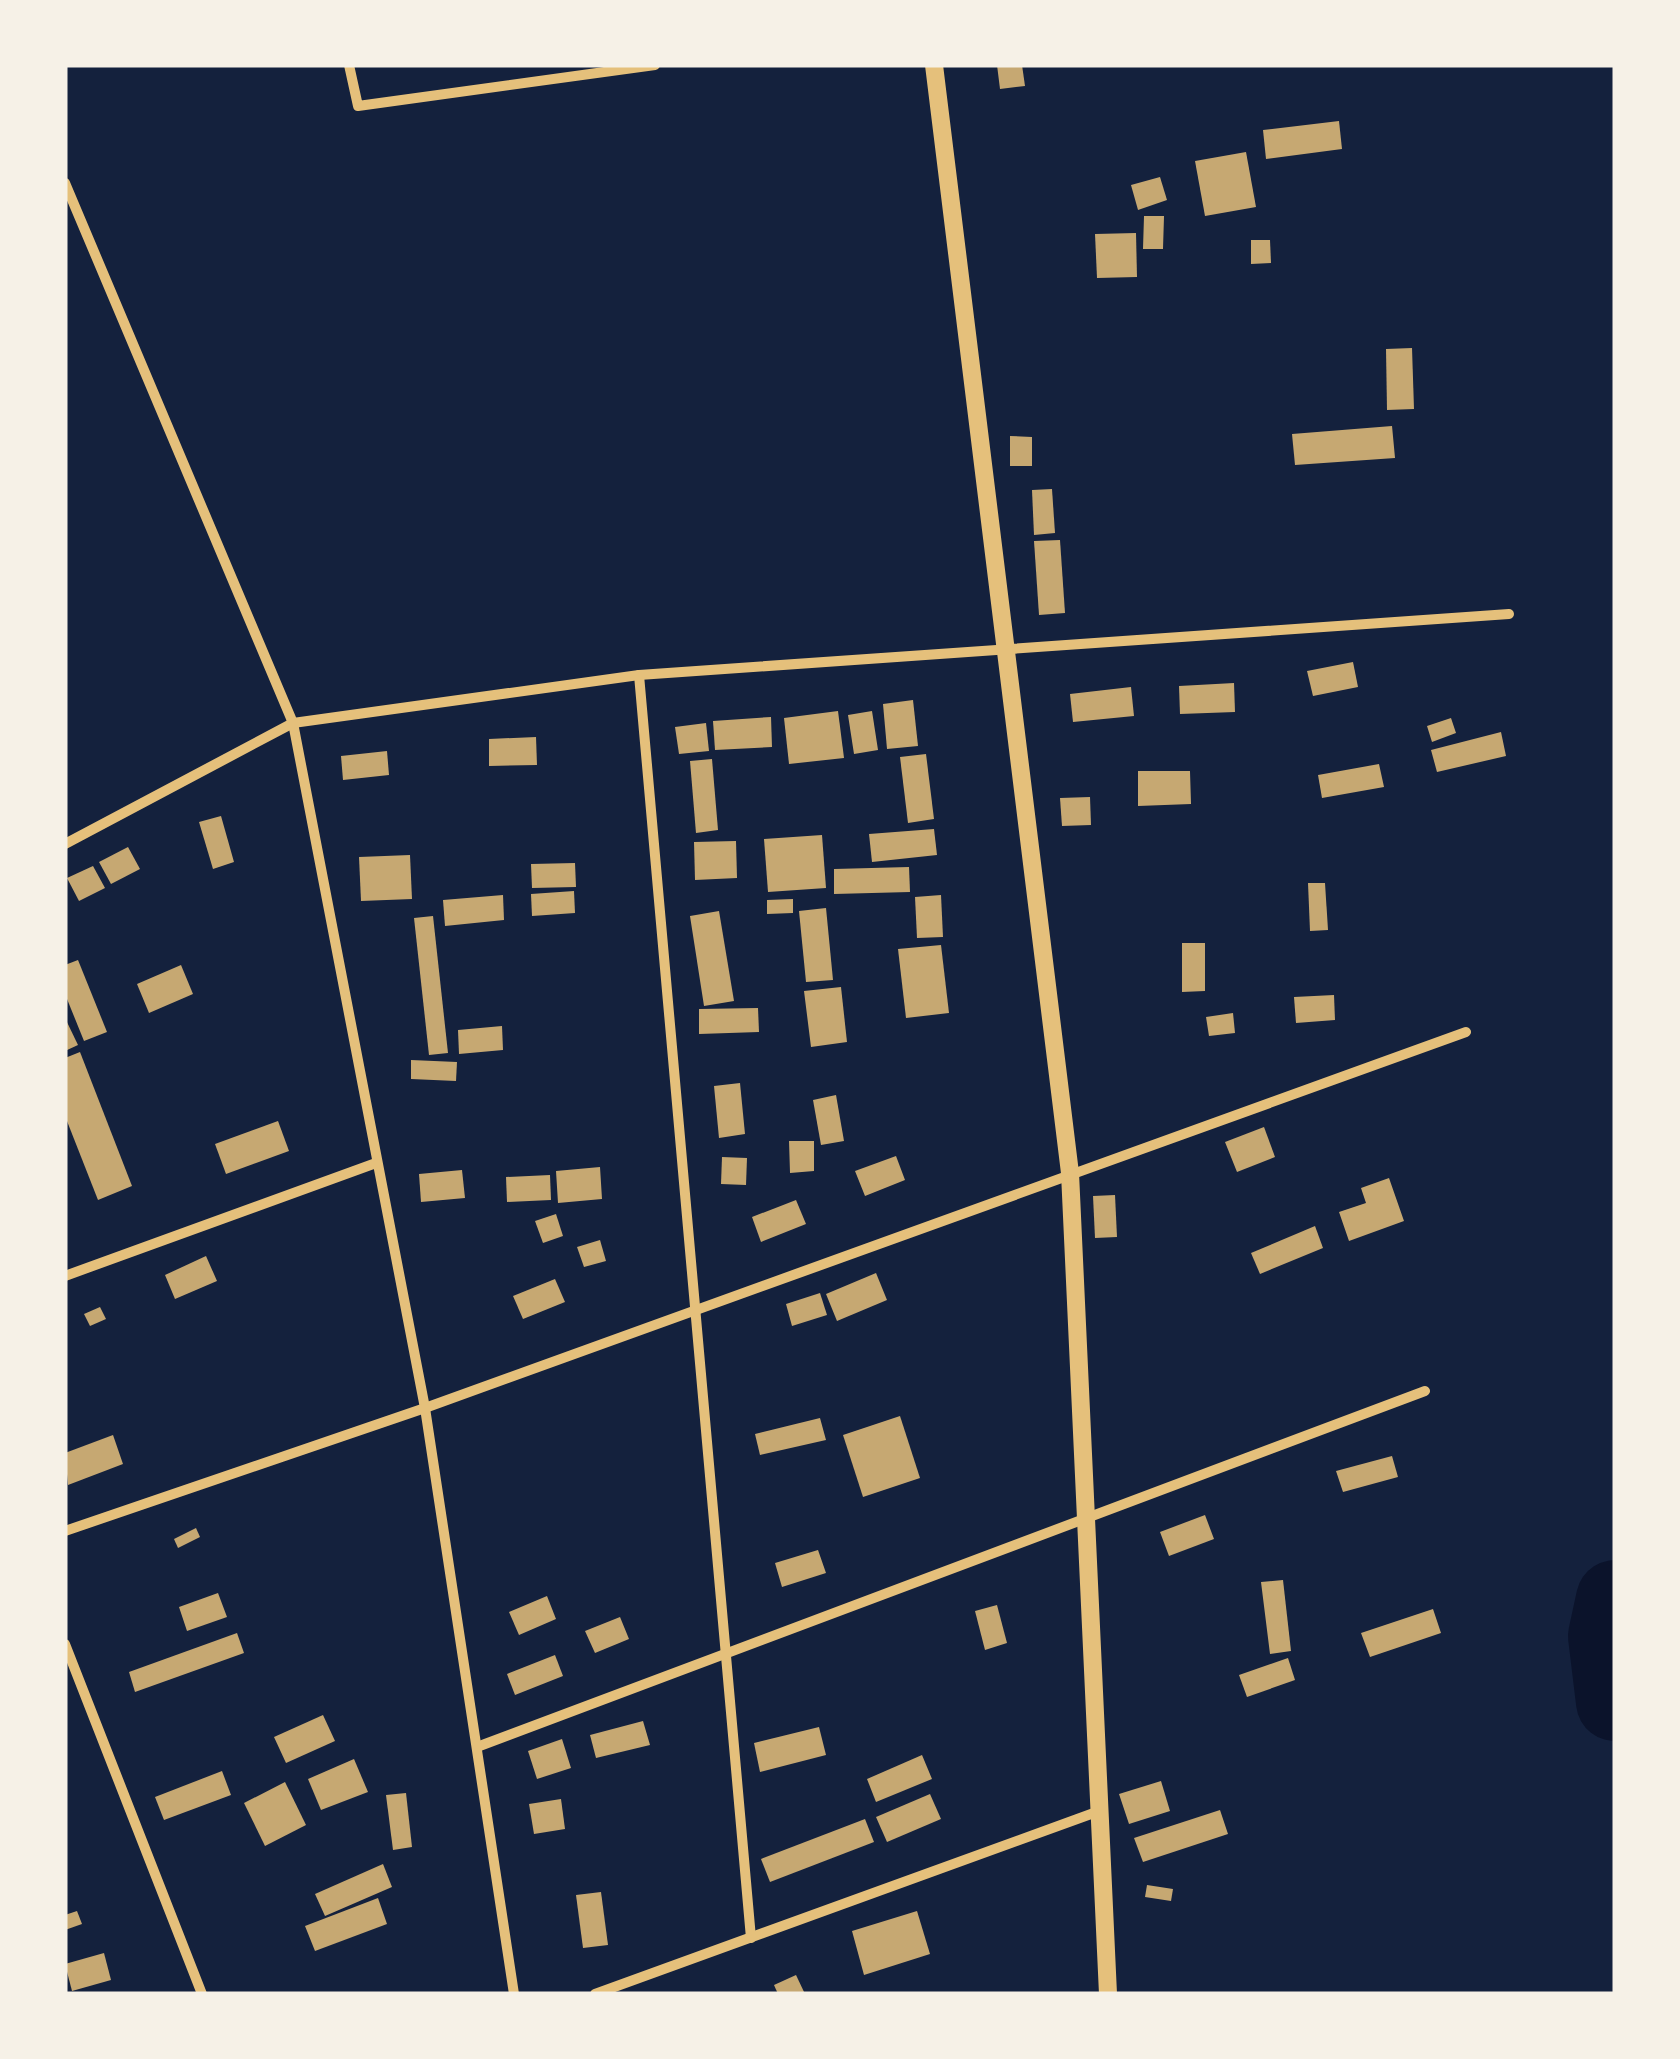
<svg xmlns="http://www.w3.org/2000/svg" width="1680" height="2059" font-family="Signika,sans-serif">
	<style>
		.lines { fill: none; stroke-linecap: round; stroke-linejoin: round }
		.river { stroke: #0b132b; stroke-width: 78 }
		.building { fill: #c6a872 }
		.minor { stroke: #e5c07b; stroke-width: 10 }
		.tertiary { stroke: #e5c07b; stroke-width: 18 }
	</style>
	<rect width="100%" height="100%" fill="#14213d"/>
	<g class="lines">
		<!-- river -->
		<path class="river" d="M1615,1599L1607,1636L1615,1702"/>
	</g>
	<!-- building -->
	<g class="building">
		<path d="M997,65H1022L1025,86L1000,89Z"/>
		<path d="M1339,121L1342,149L1266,159L1263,130Z"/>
		<path d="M1246,152L1256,207L1205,216L1195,161Z"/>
		<path d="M1160,177L1167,200L1138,210L1131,185Z"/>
		<path d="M1144,216H1164L1163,249H1143Z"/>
		<path d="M1136,233L1137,277L1097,278L1095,234Z"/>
		<path d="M1251,240H1270L1271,263L1251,264Z"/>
		<path d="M1412,348L1414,409L1387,410L1386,349Z"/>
		<path d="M1392,426L1395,458L1295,465L1292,434Z"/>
		<path d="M1010,436L1032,437V466H1010Z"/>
		<path d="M1052,489L1055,533L1034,535L1032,490Z"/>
		<path d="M1060,540L1065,613L1039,615L1034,541Z"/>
		<path d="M1353,662L1358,687L1313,696L1307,671Z"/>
		<path d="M1234,683L1235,712L1180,714L1179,686Z"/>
		<path d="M1131,687L1134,716L1073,722L1070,694Z"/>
		<path d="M913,700L918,746L887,749L883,704Z"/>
		<path d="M838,711L844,758L789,764L784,718Z"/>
		<path d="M872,711L878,750L854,754L848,715Z"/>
		<path d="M771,717L772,747L715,750L713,721Z"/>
		<path d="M1451,718L1456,733L1432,742L1427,726Z"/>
		<path d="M706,723L709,751L679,754L675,727Z"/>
		<path d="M1501,732L1506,756L1437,772L1431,750Z"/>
		<path d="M536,737L537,765L489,766V739Z"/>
		<path d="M387,751L389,775L343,780L341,756Z"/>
		<path d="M926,754L934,819L908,823L900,757Z"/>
		<path d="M712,759L718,830L696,833L690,761Z"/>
		<path d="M1379,764L1384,787L1322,798L1318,775Z"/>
		<path d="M1138,771H1190L1191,804L1138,806Z"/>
		<path d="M1090,797L1091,825L1062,826L1060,798Z"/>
		<path d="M221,816L234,862L213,869L199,822Z"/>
		<path d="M934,829L937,855L872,862L869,834Z"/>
		<path d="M822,835L826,888L768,892L764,839Z"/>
		<path d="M736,841L737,878L695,880L694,842Z"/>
		<path d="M128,847L140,869L111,884L99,862Z"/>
		<path d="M410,855L412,899L361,901L359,857Z"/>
		<path d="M575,863L576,887L532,888L531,864Z"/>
		<path d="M93,866L105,888L79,901L67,878Z"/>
		<path d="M909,867L910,892L834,894V869Z"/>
		<path d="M1308,883H1325L1328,930L1310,931Z"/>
		<path d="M574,891L575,913L532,916L531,894Z"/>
		<path d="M503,895L504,920L445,926L443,900Z"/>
		<path d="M941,895L943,937L917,938L915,897Z"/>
		<path d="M793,899V913L767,914V900Z"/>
		<path d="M826,908L833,980L806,982L799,911Z"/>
		<path d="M719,911L734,1001L704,1006L690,916Z"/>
		<path d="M433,916L448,1053L429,1055L414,918Z"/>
		<path d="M1182,943H1205V991L1182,992Z"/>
		<path d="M941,945L949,1013L906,1018L898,949Z"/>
		<path d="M78,960L107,1032L84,1041L65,994V965Z"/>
		<path d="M181,965L193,994L149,1013L137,984Z"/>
		<path d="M841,987L847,1042L811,1047L804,991Z"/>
		<path d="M1334,995L1335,1020L1296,1023L1294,997Z"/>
		<path d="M758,1008L759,1032L699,1034V1009Z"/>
		<path d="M1233,1013L1235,1033L1209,1036L1206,1017Z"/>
		<path d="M65,1018L78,1045L65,1051Z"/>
		<path d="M502,1026L503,1050L459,1054L458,1030Z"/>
		<path d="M80,1052L132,1186L98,1200L65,1116V1058Z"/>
		<path d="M411,1060L457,1062L456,1081L411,1079Z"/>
		<path d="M740,1083L745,1134L719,1138L714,1086Z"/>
		<path d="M836,1095L844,1141L821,1145L813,1100Z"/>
		<path d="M278,1121L289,1151L226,1174L215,1144Z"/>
		<path d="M1264,1127L1275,1157L1237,1172L1225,1142Z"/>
		<path d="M789,1141H814V1171L790,1173Z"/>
		<path d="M896,1156L905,1180L865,1196L855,1171Z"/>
		<path d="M722,1157L747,1158L746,1185L721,1184Z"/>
		<path d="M600,1167L602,1199L558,1203L556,1171Z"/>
		<path d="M462,1170L465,1198L421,1202L419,1174Z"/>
		<path d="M550,1175L551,1200L507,1202L506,1177Z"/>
		<path d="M1389,1178L1404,1221L1349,1241L1339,1212L1366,1203L1361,1188Z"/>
		<path d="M1115,1195L1117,1237L1095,1238L1093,1196Z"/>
		<path d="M796,1200L806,1224L761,1242L752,1217Z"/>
		<path d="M556,1214L563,1236L543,1243L535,1221Z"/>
		<path d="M1315,1226L1323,1248L1260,1274L1251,1253Z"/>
		<path d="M600,1240L606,1261L584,1267L577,1247Z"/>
		<path d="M206,1256L217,1281L175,1299L165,1275Z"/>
		<path d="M876,1273L887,1300L837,1321L826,1294Z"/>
		<path d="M555,1279L565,1302L523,1319L513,1296Z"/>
		<path d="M820,1293L827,1315L792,1326L786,1304Z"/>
		<path d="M100,1307L106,1319L90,1326L84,1314Z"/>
		<path d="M900,1416L920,1478L863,1497L843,1435Z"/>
		<path d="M820,1418L826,1440L760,1455L755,1434Z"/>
		<path d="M113,1435L123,1464L68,1485L65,1453Z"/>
		<path d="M1392,1456L1398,1477L1343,1492L1336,1471Z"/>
		<path d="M1205,1515L1214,1539L1169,1556L1160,1532Z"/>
		<path d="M196,1528L200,1537L178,1548L174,1539Z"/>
		<path d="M818,1550L826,1573L782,1587L775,1563Z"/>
		<path d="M1283,1580L1291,1651L1270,1654L1261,1582Z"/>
		<path d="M218,1593L227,1617L187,1631L179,1607Z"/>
		<path d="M547,1596L556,1619L519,1635L509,1612Z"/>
		<path d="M997,1605L1007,1643L985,1650L975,1611Z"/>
		<path d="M1433,1609L1441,1633L1370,1657L1361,1633Z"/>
		<path d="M620,1617L629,1639L595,1653L585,1631Z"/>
		<path d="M237,1633L244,1653L135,1692L129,1672Z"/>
		<path d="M555,1655L563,1676L515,1695L507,1674Z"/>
		<path d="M1288,1658L1295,1680L1247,1697L1239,1675Z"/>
		<path d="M323,1715L335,1741L286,1763L274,1737Z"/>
		<path d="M643,1721L650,1745L596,1758L590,1735Z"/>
		<path d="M819,1727L826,1755L760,1772L754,1743Z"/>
		<path d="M562,1739L571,1768L537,1779L528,1751Z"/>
		<path d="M922,1755L932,1779L876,1802L867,1779Z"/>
		<path d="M354,1759L368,1792L321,1810L308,1779Z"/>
		<path d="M222,1771L231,1795L164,1820L155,1797Z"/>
		<path d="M1161,1781L1170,1811L1129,1824L1119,1794Z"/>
		<path d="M285,1782L306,1825L265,1846L244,1803Z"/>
		<path d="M406,1793L412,1847L393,1850L386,1795Z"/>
		<path d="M930,1794L941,1819L887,1842L876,1817Z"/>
		<path d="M561,1799L565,1829L534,1834L529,1804Z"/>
		<path d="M1220,1810L1228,1834L1143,1862L1134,1838Z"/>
		<path d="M865,1819L874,1842L770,1882L761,1859Z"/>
		<path d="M383,1864L392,1887L325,1916L315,1894Z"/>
		<path d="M1147,1885L1173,1889L1171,1901L1145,1897Z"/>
		<path d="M601,1892L608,1945L583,1948L576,1895Z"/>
		<path d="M378,1898L387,1924L315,1951L305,1926Z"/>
		<path d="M77,1911L82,1924L65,1930V1915Z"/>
		<path d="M917,1911L930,1954L864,1975L852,1931Z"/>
		<path d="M104,1953L111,1980L72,1991L65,1964Z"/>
		<path d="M796,1975L805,1994H778L774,1985Z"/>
	</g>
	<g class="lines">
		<!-- minor -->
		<g class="minor">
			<path d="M349,65L358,106L655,65"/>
			<path d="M65,183L293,723L425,1408L514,1994"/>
			<path d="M639,675L751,1938"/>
			<path d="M65,844L293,723L639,675L1509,614"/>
			<path d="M65,1276L376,1163"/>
			<path d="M65,1531L425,1408L1466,1032"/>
			<path d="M65,1644L202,1994"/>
			<path d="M477,1747L1425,1391"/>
			<path d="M595,1994L1102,1810"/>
		</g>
		<!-- tertiary -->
		<path class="tertiary" d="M934,65L1070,1173L1108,1994"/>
	</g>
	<!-- border -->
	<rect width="1680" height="2059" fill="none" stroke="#f6f1e7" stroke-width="135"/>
</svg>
